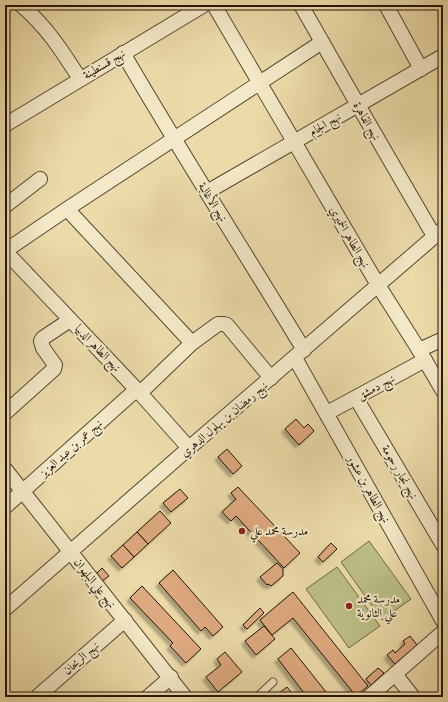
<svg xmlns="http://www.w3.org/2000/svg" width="448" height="702" font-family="Alegreya,Amiri,serif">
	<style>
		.green { fill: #bbbf86; stroke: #706a46 }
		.building { fill: #dea97f; stroke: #251407; filter: url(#shadow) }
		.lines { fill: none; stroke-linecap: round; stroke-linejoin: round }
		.service-casing { stroke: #574630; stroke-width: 9 }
		.minor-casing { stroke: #574630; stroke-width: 16 }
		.service { stroke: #f3e8c7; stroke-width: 7 }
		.minor { stroke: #f3e8c7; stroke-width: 14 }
		.poi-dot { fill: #8f2418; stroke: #f3e8c7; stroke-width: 1.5 }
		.labels { text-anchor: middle; stroke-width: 4; stroke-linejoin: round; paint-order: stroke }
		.street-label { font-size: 12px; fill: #251407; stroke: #f3e8c7 }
		.poi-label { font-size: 12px; fill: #251407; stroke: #f3e8c7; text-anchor: start }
	</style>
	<defs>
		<filter id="shadow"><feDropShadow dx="-3.5" dy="3.5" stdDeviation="1" flood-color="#0004"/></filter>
	</defs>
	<rect width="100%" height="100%" fill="#ecdba9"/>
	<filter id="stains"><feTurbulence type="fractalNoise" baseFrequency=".005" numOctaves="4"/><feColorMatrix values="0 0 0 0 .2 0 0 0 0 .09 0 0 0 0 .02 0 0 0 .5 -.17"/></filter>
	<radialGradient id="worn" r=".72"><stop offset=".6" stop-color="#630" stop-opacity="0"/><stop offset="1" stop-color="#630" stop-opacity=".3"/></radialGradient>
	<!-- green -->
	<g class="green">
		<path d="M369,541L411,599L382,620L341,562Z"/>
		<path d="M337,567L380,626L349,648L306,589Z"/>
	</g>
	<!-- building -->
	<g class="building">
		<path d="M296,419L304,428L308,424L314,431L299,445L285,429Z"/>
		<path d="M227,449L242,466L233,474L218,457Z"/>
		<path d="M238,487L300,553L284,568L236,516L231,521L222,512L236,499L231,493Z"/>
		<path d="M180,489L188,498L171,512L163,503Z"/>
		<path d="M160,511L171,523L148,544L137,532Z"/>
		<path d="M137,532L148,544L134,557L123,545Z"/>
		<path d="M331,543L337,549L323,562L318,557Z"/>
		<path d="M123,545L134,557L122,568L111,556Z"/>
		<path d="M277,563L283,569V576L271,586L269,584L267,585L260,577Z"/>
		<path d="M102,568L109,576L102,581L97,573Z"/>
		<path d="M173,570L223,627L213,636L205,627L201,631L159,583Z"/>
		<path d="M142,586L201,649L186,663L170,646L173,643L130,598Z"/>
		<path d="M293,592L368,686L356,696L293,618L272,635L260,620Z"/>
		<path d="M260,608L264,613L247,629L243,625Z"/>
		<path d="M264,626L275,639L256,655L245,641Z"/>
		<path d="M410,636L417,645L395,664L387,655L393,650L395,653L405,644L403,641Z"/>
		<path d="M291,648L330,697H307L278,659Z"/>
		<path d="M225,652L242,672L218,692L206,677L221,665L217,659Z"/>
		<path d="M378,668L384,673L371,685L366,679Z"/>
		<path d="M287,687L295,697H274Z"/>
	</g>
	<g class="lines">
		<!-- service casing -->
		<g class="service-casing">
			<path id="service" d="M257,697L273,682"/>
		</g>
		<!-- minor casing -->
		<g class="minor-casing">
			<g id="minor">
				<path d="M21,5C47,27 62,51 80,79"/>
				<path d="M214,5L378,285L419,350L443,391"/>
				<path d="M301,5L358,105L434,236"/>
				<path d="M386,5L421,69"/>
				<path d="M123,53C181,153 244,251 304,350"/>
				<path d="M5,125L204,5"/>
				<path d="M207,192L443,56"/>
				<path d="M5,206L40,179"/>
				<path d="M67,209L192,343"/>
				<path d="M419,350L443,339"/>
				<path d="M295,358L443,621"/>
				<path d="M140,393L192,343L218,324H224L227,325L271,378"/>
				<path d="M356,398L443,545"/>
				<path d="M5,413L54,369L55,365L43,348L41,341L43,338L70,320"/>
				<path d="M327,413L425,360"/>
				<path d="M189,448L140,393L5,251L67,209L322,42"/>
				<path d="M5,469L185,697"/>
				<path d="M5,507L137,389"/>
				<path d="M5,609L189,448L443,229"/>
				<path d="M395,674L413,697"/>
				<path d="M37,697L125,620"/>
				<path d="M148,697L171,677"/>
				<path d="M369,697L443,632"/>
			</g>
		</g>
		<!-- service -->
		<use href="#service" class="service"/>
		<!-- minor -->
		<use href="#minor" class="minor"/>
	</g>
	<!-- markers -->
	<g class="poi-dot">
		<circle cx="242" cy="531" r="4"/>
		<circle cx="349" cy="606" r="4"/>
	</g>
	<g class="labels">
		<!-- street labels -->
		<g class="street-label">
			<text transform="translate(104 64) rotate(-31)" y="4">نهج قسنطينة</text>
			<text transform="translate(367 121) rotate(60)" y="4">نهج القاهرة</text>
			<text transform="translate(325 124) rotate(-30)" y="4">نهج الجام</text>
			<text transform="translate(213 202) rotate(58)" y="4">نهج الأغالبة</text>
			<text transform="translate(350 237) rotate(60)" y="4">نهج الطاهر الخميري</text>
			<text transform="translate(98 348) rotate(46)" y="4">نهج الطاهر الدبيا</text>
			<text transform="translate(376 387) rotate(-29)" y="4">نهج دمشق</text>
			<text transform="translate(224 419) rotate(-40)" y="4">نهج رمضان بن بهلول الدهري</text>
			<text transform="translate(71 448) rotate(-42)" y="4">نهج عمر بن عبد العزيز</text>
			<text transform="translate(400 472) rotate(60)" y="4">نهج نجار رحومة</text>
			<text transform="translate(369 489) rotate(61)" y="4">نهج الطاهر بن عشور</text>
			<text transform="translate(95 583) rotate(52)" y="4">نهج علي البلهوان</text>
			<text transform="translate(81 658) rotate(-41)" y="4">نهج الريحان</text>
		</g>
		<!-- poi labels -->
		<g class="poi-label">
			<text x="250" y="535">مدرسة محمد علي</text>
			<text x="357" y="603">مدرسة محمد<tspan x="357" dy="14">علي الثانوية</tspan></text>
		</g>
	</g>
	<!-- margin -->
	<rect width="448" height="702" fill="none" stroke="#ecdba9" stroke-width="20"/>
	<rect x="6" y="6" width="436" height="690" fill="none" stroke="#251407" stroke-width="2"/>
	<rect x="10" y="10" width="428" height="682" fill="none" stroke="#251407"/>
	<rect width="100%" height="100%" filter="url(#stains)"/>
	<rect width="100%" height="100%" fill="url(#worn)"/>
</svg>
